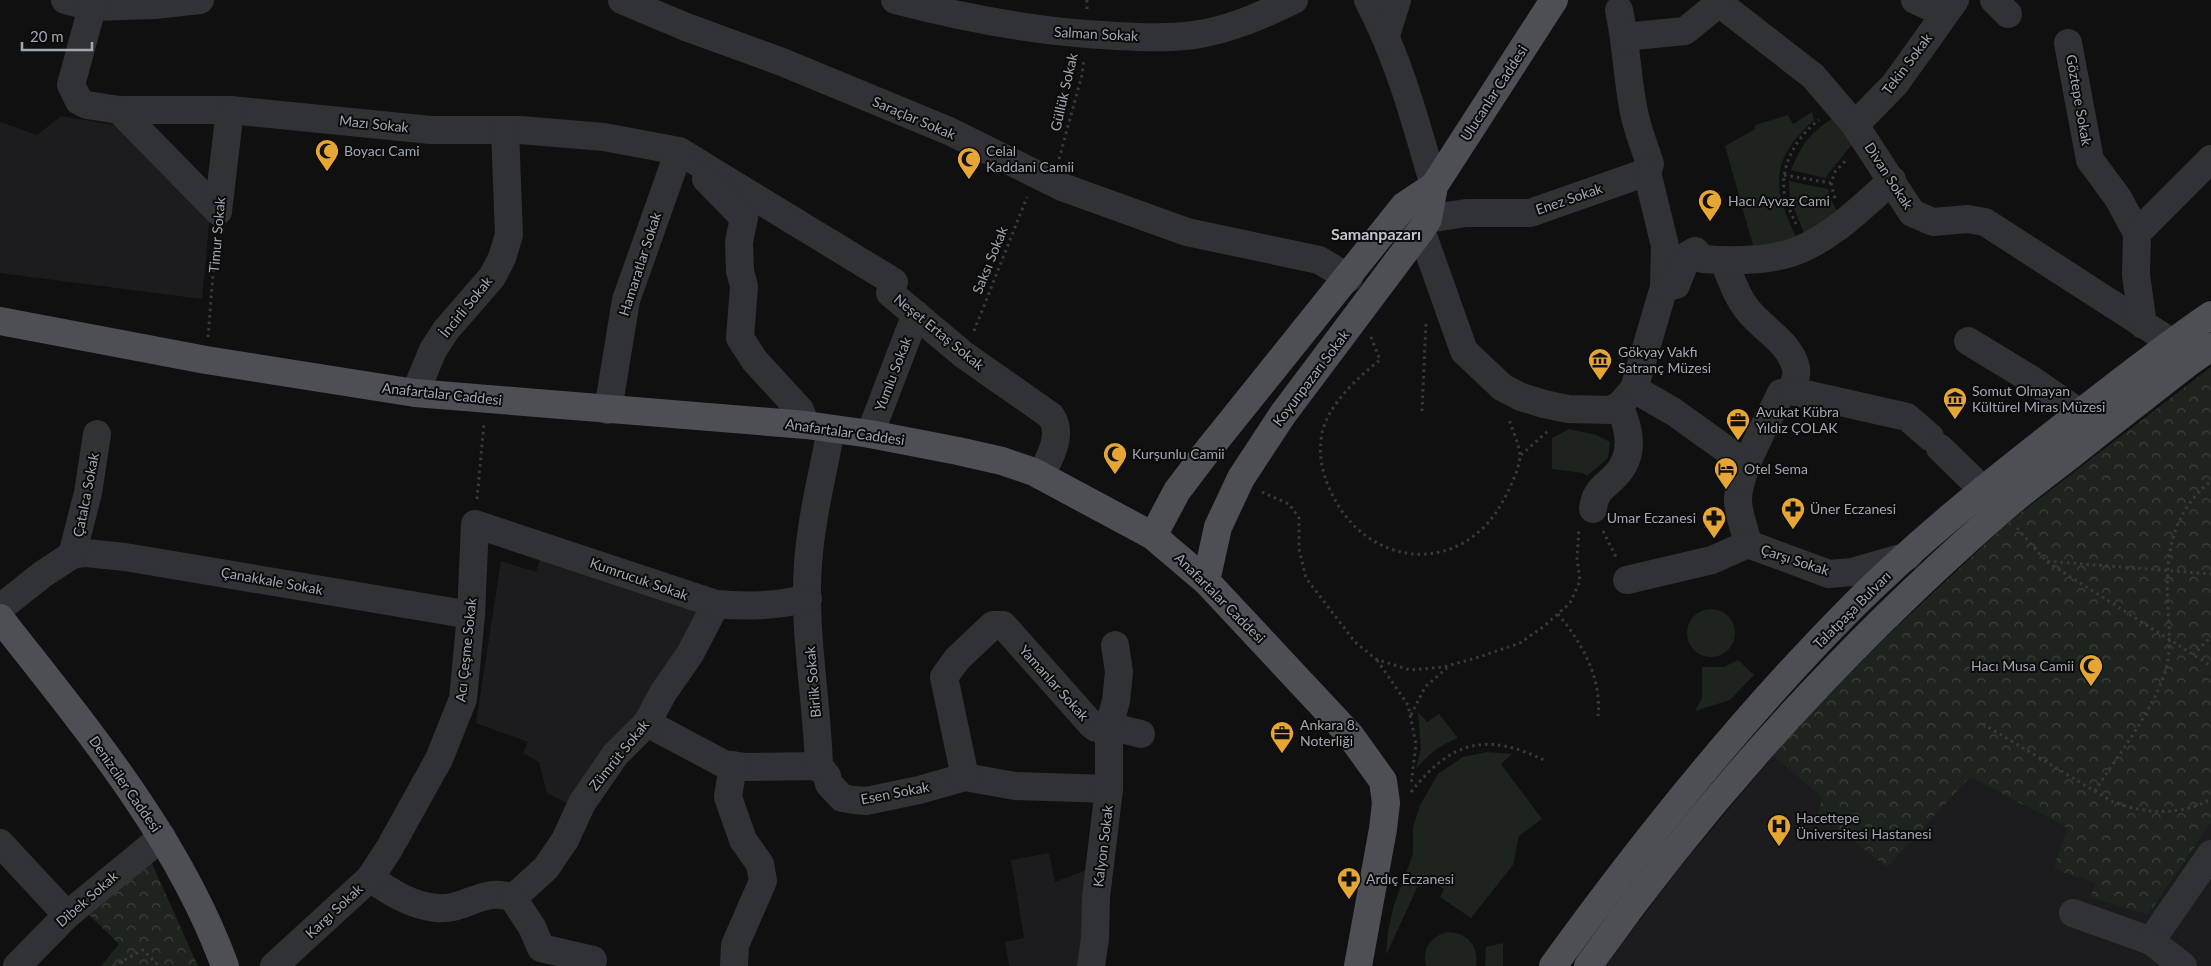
<svg xmlns="http://www.w3.org/2000/svg" width="2211" height="966" font-family="Lato,sans-serif">
	<style>
		.built { fill: #1c1c1e }
		.grass { fill: #1d231d }
		.forest { fill: url(#forest-crowns) }
		.lines { fill: none; stroke-linecap: round; stroke-linejoin: round }
		.path { stroke: #37393d; stroke-width: 3; stroke-dasharray: 2.5 4; stroke-linecap: butt }
		.minor { stroke: #313236; stroke-width: 28 }
		.major { stroke: #4d4f55; stroke-width: 28 }
		.labels { text-anchor: middle; stroke-width: 4; stroke-linejoin: round; paint-order: stroke }
		.street-label { font-size: 14px; fill: #a2a7b1; stroke: #0b0b0c }
		.poi-label { font-size: 14px; fill: #a2a7b1; stroke: #0b0b0c; text-anchor: start }
		.quarter-label { font-size: 16px; font-weight: bold; fill: #c2c6ce; stroke: #0b0b0c }
	</style>
	<defs>
		<pattern id="forest-crowns" width="20" height="18" patternUnits="userSpaceOnUse" patternTransform="scale(1.25)"><rect width="20" height="18" fill="#1d231d"/><path d="M2 6a3 3 0 1 1 6 0M12 15a3 3 0 1 1 6 0" fill="none" stroke="#3b403b"/></pattern>
	</defs>
	<rect width="100%" height="100%" fill="#101011"/>
	<!-- built -->
	<g class="built">
		<path d="M61,116L120,126L210,214L202,299L0,273V122L37,135Z"/>
		<path d="M541,557L706,606L684,654L573,806L547,793L539,762L523,753L528,742L476,723L501,561L536,572Z"/>
		<path d="M1773,756L1822,798L1970,777L2067,828L2053,869L2095,883L2090,896L2148,915L2211,823V966H1605L1680,867Z"/>
		<path d="M1049,853L1055,882L1086,870L1080,966H1009L1005,942L1024,938L1011,860Z"/>
	</g>
	<!-- grass -->
	<g class="grass">
		<path d="M1812,112L1814,120C1767,163 1773,190 1799,243L1754,249L1725,146L1755,129V125L1788,115L1793,124Z"/>
		<path d="M1834,117L1853,143L1825,178L1791,170C1803,141 1809,135 1834,117Z"/>
		<path d="M1789,181L1828,189L1832,202L1840,216L1807,240L1790,199Z"/>
		<path d="M1569,429L1596,435L1610,442L1608,458L1587,476L1583,473L1552,469V438Z"/>
		<circle cx="1711" cy="633" r="24"/>
		<path d="M1738,660L1754,675L1730,700L1695,711L1702,698V667H1724Z"/>
		<path d="M1418,712L1427,722L1439,714L1458,738C1441,745 1428,754 1416,769L1421,749Z"/>
		<path d="M1487,752L1512,754L1501,764L1542,819L1519,836L1513,865L1471,918L1440,897L1444,889L1423,875L1386,955L1388,931L1394,905L1413,854V827L1420,805L1438,774L1463,757Z"/>
		<path d="M1447,932C1467,932 1479,946 1476,966H1426C1422,949 1430,937 1447,932Z"/>
		<path d="M1503,943V966H1485L1486,947Z"/>
	</g>
	<!-- forest -->
	<g class="forest">
		<path d="M2211,367V823L2148,915L2090,897L2095,883L2053,869L2067,828L1970,777L1887,867L1818,814L1822,798L1773,756L1822,701L1887,636L2010,521Z"/>
		<path d="M149,857L198,966H101L119,944L88,914Z"/>
	</g>
	<g class="lines">
		<!-- path -->
		<g class="path">
			<path d="M1087,0V9"/>
			<path d="M1059,159L1082,75L1084,58"/>
			<path d="M1784,175L1831,183L1835,172L1847,159"/>
			<path d="M1831,183L1835,199"/>
			<path d="M1796,224C1792,214 1785,202 1784,191C1781,164 1797,136 1819,120"/>
			<path d="M974,331L1027,197"/>
			<path d="M208,337L216,236"/>
			<path d="M1371,337L1380,360C1358,377 1328,405 1322,433C1318,455 1322,473 1331,492C1363,562 1448,578 1495,514C1503,503 1521,468 1520,455C1519,443 1512,430 1509,419"/>
			<path d="M1422,411L1426,323"/>
			<path d="M1521,455L1548,431"/>
			<path d="M1262,492L1289,504L1299,518V549L1306,578L1355,642L1376,659L1410,670L1444,667L1479,657L1520,643L1543,627L1570,603L1580,581L1577,558L1579,528"/>
			<path d="M477,499L484,423"/>
			<path d="M2017,528L2046,561L2211,574"/>
			<path d="M1603,531L1617,559"/>
			<path d="M2047,562L2211,666"/>
			<path d="M1558,614C1582,643 1602,678 1598,716"/>
			<path d="M2193,655L2211,637"/>
			<path d="M1377,660L1408,705L1416,744L1411,785"/>
			<path d="M1411,715L1425,687L1447,668"/>
			<path d="M1983,724L2113,802C2145,814 2181,816 2211,799"/>
			<path d="M2095,791C2118,755 2157,706 2167,665C2171,646 2169,627 2168,608C2165,558 2170,514 2211,481"/>
			<path d="M1411,792C1452,740 1487,732 1546,761"/>
			<path d="M113,966L143,950L159,966"/>
		</g>
		<!-- minor -->
		<g class="minor">
			<path d="M65,0L92,7L155,5L200,0"/>
			<path d="M94,0L71,85L79,101L87,105L119,110H230L431,130H520L604,137L679,151L894,282L890,293L964,355L1051,416C1064,435 1049,458 1041,476"/>
			<path d="M622,0L686,27L782,62L949,131L1062,187L1187,232L1319,260L1349,278"/>
			<path d="M895,0C964,18 1031,31 1102,35C1132,37 1163,39 1194,35C1229,30 1263,15 1294,0"/>
			<path d="M1368,0C1399,59 1416,123 1434,186"/>
			<path d="M1715,0L1813,76L1855,125L1912,213L1933,222L1968,219L1985,222L2171,342"/>
			<path d="M1915,0L1944,13"/>
			<path d="M1994,0L2008,14"/>
			<path d="M1619,10C1626,42 1627,75 1633,107C1636,126 1644,145 1650,164L1647,172"/>
			<path d="M1386,35L1397,0"/>
			<path d="M1624,37L1685,31L1718,4"/>
			<path d="M2068,43L2090,160L2118,198L2137,233"/>
			<path d="M119,110L218,211"/>
			<path d="M1855,125L1895,84L1955,0"/>
			<path d="M706,179L744,218L739,242L740,271L744,286L740,338L755,361L800,410L806,425"/>
			<path d="M218,211L230,110"/>
			<path d="M1428,219L1466,213H1530L1647,172"/>
			<path d="M1421,230L1464,351L1502,387L1521,397L1544,404L1568,409L1609,410L1619,406L1634,389L1664,287L1665,246L1647,172"/>
			<path d="M1723,260C1731,277 1735,294 1747,309C1762,329 1790,342 1796,368C1798,375 1793,385 1792,391L1781,393C1768,421 1737,472 1738,502C1739,516 1745,530 1748,544"/>
			<path d="M1664,287L1676,285L1688,255L1695,251L1703,259C1729,261 1759,261 1784,255C1826,244 1861,208 1892,180"/>
			<path d="M2143,325L2136,275L2137,233L2211,159"/>
			<path d="M1968,341L2032,380L2080,413"/>
			<path d="M1634,389L1674,412L1731,453L1741,482"/>
			<path d="M1792,391L1907,417L1930,437"/>
			<path d="M415,393L433,350L446,330L492,277L502,258L509,235L505,130"/>
			<path d="M608,410L626,300L679,151"/>
			<path d="M870,434L916,314"/>
			<path d="M1940,448L1983,490"/>
			<path d="M1593,509C1595,490 1604,488 1616,475C1635,455 1630,429 1619,406"/>
			<path d="M72,555L86,553L125,557L471,615"/>
			<path d="M1627,580L1712,560L1748,544L1829,574L1852,572L1908,556"/>
			<path d="M0,608L43,574L72,555L88,493L97,434"/>
			<path d="M647,723L724,764L746,767L819,766L827,776L829,784L842,798L854,800L866,801L919,790L965,777L1015,786L1109,789"/>
			<path d="M733,765L728,797L743,840L760,864L763,881L735,945L734,966"/>
			<path d="M819,766C817,699 803,631 808,564C811,519 823,473 831,429"/>
			<path d="M965,777L944,677L957,659L993,625H1003L1091,724L1096,728L1109,726L1141,734"/>
			<path d="M0,843L67,915"/>
			<path d="M370,878C390,892 412,906 437,908C465,911 484,886 513,898"/>
			<path d="M513,898L546,868L565,840L582,803L615,755L647,723L663,693L690,654L716,604"/>
			<path d="M513,898L532,927L541,948L593,960"/>
			<path d="M2073,913L2151,941L2211,854"/>
			<path d="M2151,941L2183,966"/>
			<path d="M17,966L67,915L162,837"/>
			<path d="M274,966L370,878L389,849L439,759L463,699L471,615L475,524L716,604C747,607 778,606 808,598"/>
			<path d="M1091,966L1095,939L1096,897L1109,789V726L1116,701L1119,672L1115,645"/>
		</g>
		<!-- major -->
		<g class="major">
			<path d="M0,321L206,360L415,393L806,425L870,434L958,451L1002,461L1034,472L1153,536L1206,581L1350,735L1383,781L1386,803L1383,829L1358,966"/>
			<path d="M1153,536L1177,491L1205,454L1404,206L1434,186"/>
			<path d="M1206,581L1218,527L1241,478L1283,414L1421,230L1428,219L1434,186L1554,0"/>
			<path d="M0,618C85,727 177,835 225,966"/>
			<path d="M1553,966C1644,840 1743,717 1852,607C1914,545 1982,490 2051,436C2103,395 2156,353 2211,315"/>
			<path d="M1588,966C1706,799 1845,647 1999,512C2019,494 2041,478 2063,461C2104,428 2146,396 2188,363L2211,347"/>
		</g>
	</g>
	<!-- icons -->
	<defs>
		<g id="mosque-pin" transform="scale(1.25)"><path d="M0 17L-7.5 6A9.5 9.5 0 1 1 7.5 6Z" fill="#e5a634" stroke="#0b0b0c"/><path d="M3.5-4.9A6 6 0 1 0 3.5 4.9A5 5 0 1 1 3.5-4.9Z" fill="#111"/></g>
		<g id="museum-pin" transform="scale(1.25)"><path d="M0 17L-7.5 6A9.5 9.5 0 1 1 7.5 6Z" fill="#e5a634" stroke="#0b0b0c"/><path d="M0-6L6-3V-2H-6V-3ZM-5-1h2V3h-2ZM-1-1h2V3h-2ZM3-1h2V3H3ZM-6 4H6V6H-6Z" fill="#111"/></g>
		<g id="office-pin" transform="scale(1.25)"><path d="M0 17L-7.5 6A9.5 9.5 0 1 1 7.5 6Z" fill="#e5a634" stroke="#0b0b0c"/><path d="M-6-3h4V-5.5h4V-3h4V5H-6ZM-1-4.5V-3h2v-1.5ZM-6 0V1H6V0Z" fill="#111"/></g>
		<g id="hotel-pin" transform="scale(1.25)"><path d="M0 17L-7.5 6A9.5 9.5 0 1 1 7.5 6Z" fill="#e5a634" stroke="#0b0b0c"/><path d="M-6-4.5h1.5V1H6V5H4.5V3h-9V5H-6ZM-4 0a1.8 1.8 0 1 1 3.6 0ZM.5 0V-2.5h3Q6-2.5 6 0Z" fill="#111"/></g>
		<g id="pharmacy-pin" transform="scale(1.25)"><path d="M0 17L-7.5 6A9.5 9.5 0 1 1 7.5 6Z" fill="#e5a634" stroke="#0b0b0c"/><path d="M-2-6h4v4h4v4h-4v4h-4v-4h-4v-4h4Z" fill="#111"/></g>
		<g id="hospital-pin" transform="scale(1.25)"><path d="M0 17L-7.5 6A9.5 9.5 0 1 1 7.5 6Z" fill="#e5a634" stroke="#0b0b0c"/><path d="M-5-5h3v3.5h4V-5h3V5h-3V1.5h-4V5h-3Z" fill="#111"/></g>
	</defs>
	<g fill-rule="evenodd">
		<use href="#mosque-pin" x="327" y="151"/>
		<use href="#mosque-pin" x="969" y="159"/>
		<use href="#mosque-pin" x="1710" y="201"/>
		<use href="#museum-pin" x="1600" y="360"/>
		<use href="#museum-pin" x="1955" y="399"/>
		<use href="#office-pin" x="1738" y="420"/>
		<use href="#mosque-pin" x="1115" y="454"/>
		<use href="#hotel-pin" x="1726" y="469"/>
		<use href="#pharmacy-pin" x="1793" y="509"/>
		<use href="#pharmacy-pin" x="1714" y="518"/>
		<use href="#mosque-pin" x="2091" y="666"/>
		<use href="#office-pin" x="1282" y="733"/>
		<use href="#hospital-pin" x="1779" y="826"/>
		<use href="#pharmacy-pin" x="1349" y="879"/>
	</g>
	<g class="labels">
		<!-- street labels -->
		<g class="street-label">
			<text transform="translate(1096 34) rotate(3)" y="5">Salman Sokak</text>
			<text transform="translate(1907 64) rotate(-53)" y="5">Tekin Sokak</text>
			<text transform="translate(1064 92) rotate(-77)" y="5">Güllük Sokak</text>
			<text transform="translate(1494 93) rotate(-57)" y="5">Ulucanlar Caddesi</text>
			<text transform="translate(2079 100) rotate(80)" y="5">Göztepe Sokak</text>
			<text transform="translate(914 118) rotate(23)" y="5">Saraçlar Sokak</text>
			<text transform="translate(374 124) rotate(6)" y="5">Mazı Sokak</text>
			<text transform="translate(1889 176) rotate(57)" y="5">Divan Sokak</text>
			<text transform="translate(1569 199) rotate(-19)" y="5">Enez Sokak</text>
			<text transform="translate(217 235) rotate(-85)" y="5">Timur Sokak</text>
			<text transform="translate(990 260) rotate(-68)" y="5">Saksı Sokak</text>
			<text transform="translate(640 264) rotate(-72)" y="5">Hamaratlar Sokak</text>
			<text transform="translate(466 307) rotate(-51)" y="5">İncirli Sokak</text>
			<text transform="translate(939 332) rotate(39)" y="5">Neşet Ertaş Sokak</text>
			<text transform="translate(893 374) rotate(-69)" y="5">Yumlu Sokak</text>
			<text transform="translate(1311 378) rotate(-53)" y="5">Koyunpazarı Sokak</text>
			<text transform="translate(442 394) rotate(6)" y="5">Anafartalar Caddesi</text>
			<text transform="translate(845 432) rotate(8)" y="5">Anafartalar Caddesi</text>
			<text transform="translate(86 495) rotate(-79)" y="5">Çatalca Sokak</text>
			<text transform="translate(1795 560) rotate(18)" y="5">Çarşı Sokak</text>
			<text transform="translate(639 579) rotate(19)" y="5">Kumrucuk Sokak</text>
			<text transform="translate(272 581) rotate(10)" y="5">Çanakkale Sokak</text>
			<text transform="translate(1220 598) rotate(45)" y="5">Anafartalar Caddesi</text>
			<text transform="translate(1852 610) rotate(-45)" y="5">Talatpaşa Bulvarı</text>
			<text transform="translate(466 650) rotate(-84)" y="5">Acı Çeşme Sokak</text>
			<text transform="translate(813 682) rotate(-95)" y="5">Birlik Sokak</text>
			<text transform="translate(1054 683) rotate(48)" y="5">Yamanlar Sokak</text>
			<text transform="translate(619 755) rotate(-51)" y="5">Zümrüt Sokak</text>
			<text transform="translate(125 784) rotate(55)" y="5">Denizciler Caddesi</text>
			<text transform="translate(895 793) rotate(-11)" y="5">Esen Sokak</text>
			<text transform="translate(1103 846) rotate(-83)" y="5">Kalyon Sokak</text>
			<text transform="translate(87 899) rotate(-41)" y="5">Dibek Sokak</text>
			<text transform="translate(334 911) rotate(-43)" y="5">Kargı Sokak</text>
		</g>
		<!-- poi labels -->
		<g class="poi-label">
			<text x="344" y="156">Boyacı Cami</text>
			<text x="986" y="156">Celal<tspan x="986" dy="16">Kaddani Camii</tspan></text>
			<text x="1728" y="206">Hacı Ayvaz Cami</text>
			<text x="1618" y="357">Gökyay Vakfı<tspan x="1618" dy="16">Satranç Müzesi</tspan></text>
			<text x="1972" y="396">Somut Olmayan<tspan x="1972" dy="16">Kültürel Miras Müzesi</tspan></text>
			<text x="1756" y="417">Avukat Kübra<tspan x="1756" dy="16">Yıldız ÇOLAK</tspan></text>
			<text x="1132" y="459">Kurşunlu Camii</text>
			<text x="1744" y="474">Otel Sema</text>
			<text x="1810" y="514">Üner Eczanesi</text>
			<text x="1696" y="523" text-anchor="end">Umar Eczanesi</text>
			<text x="2074" y="671" text-anchor="end">Hacı Musa Camii</text>
			<text x="1300" y="730">Ankara 8.<tspan x="1300" dy="16">Noterliği</tspan></text>
			<text x="1796" y="823">Hacettepe<tspan x="1796" dy="16">Üniversitesi Hastanesi</tspan></text>
			<text x="1366" y="884">Ardıç Eczanesi</text>
		</g>
		<!-- quarter labels -->
		<g class="quarter-label">
			<text x="1376" y="240">Samanpazarı</text>
		</g>
	</g>
	<!-- scale -->
	<path d="M22 42v8h70v-8" fill="none" stroke="#a2a7b1" stroke-width="2.5"/>
	<text x="30" y="42" font-size="15" fill="#a2a7b1" stroke="#0b0b0c" stroke-width="4" paint-order="stroke">20 m</text>
</svg>
